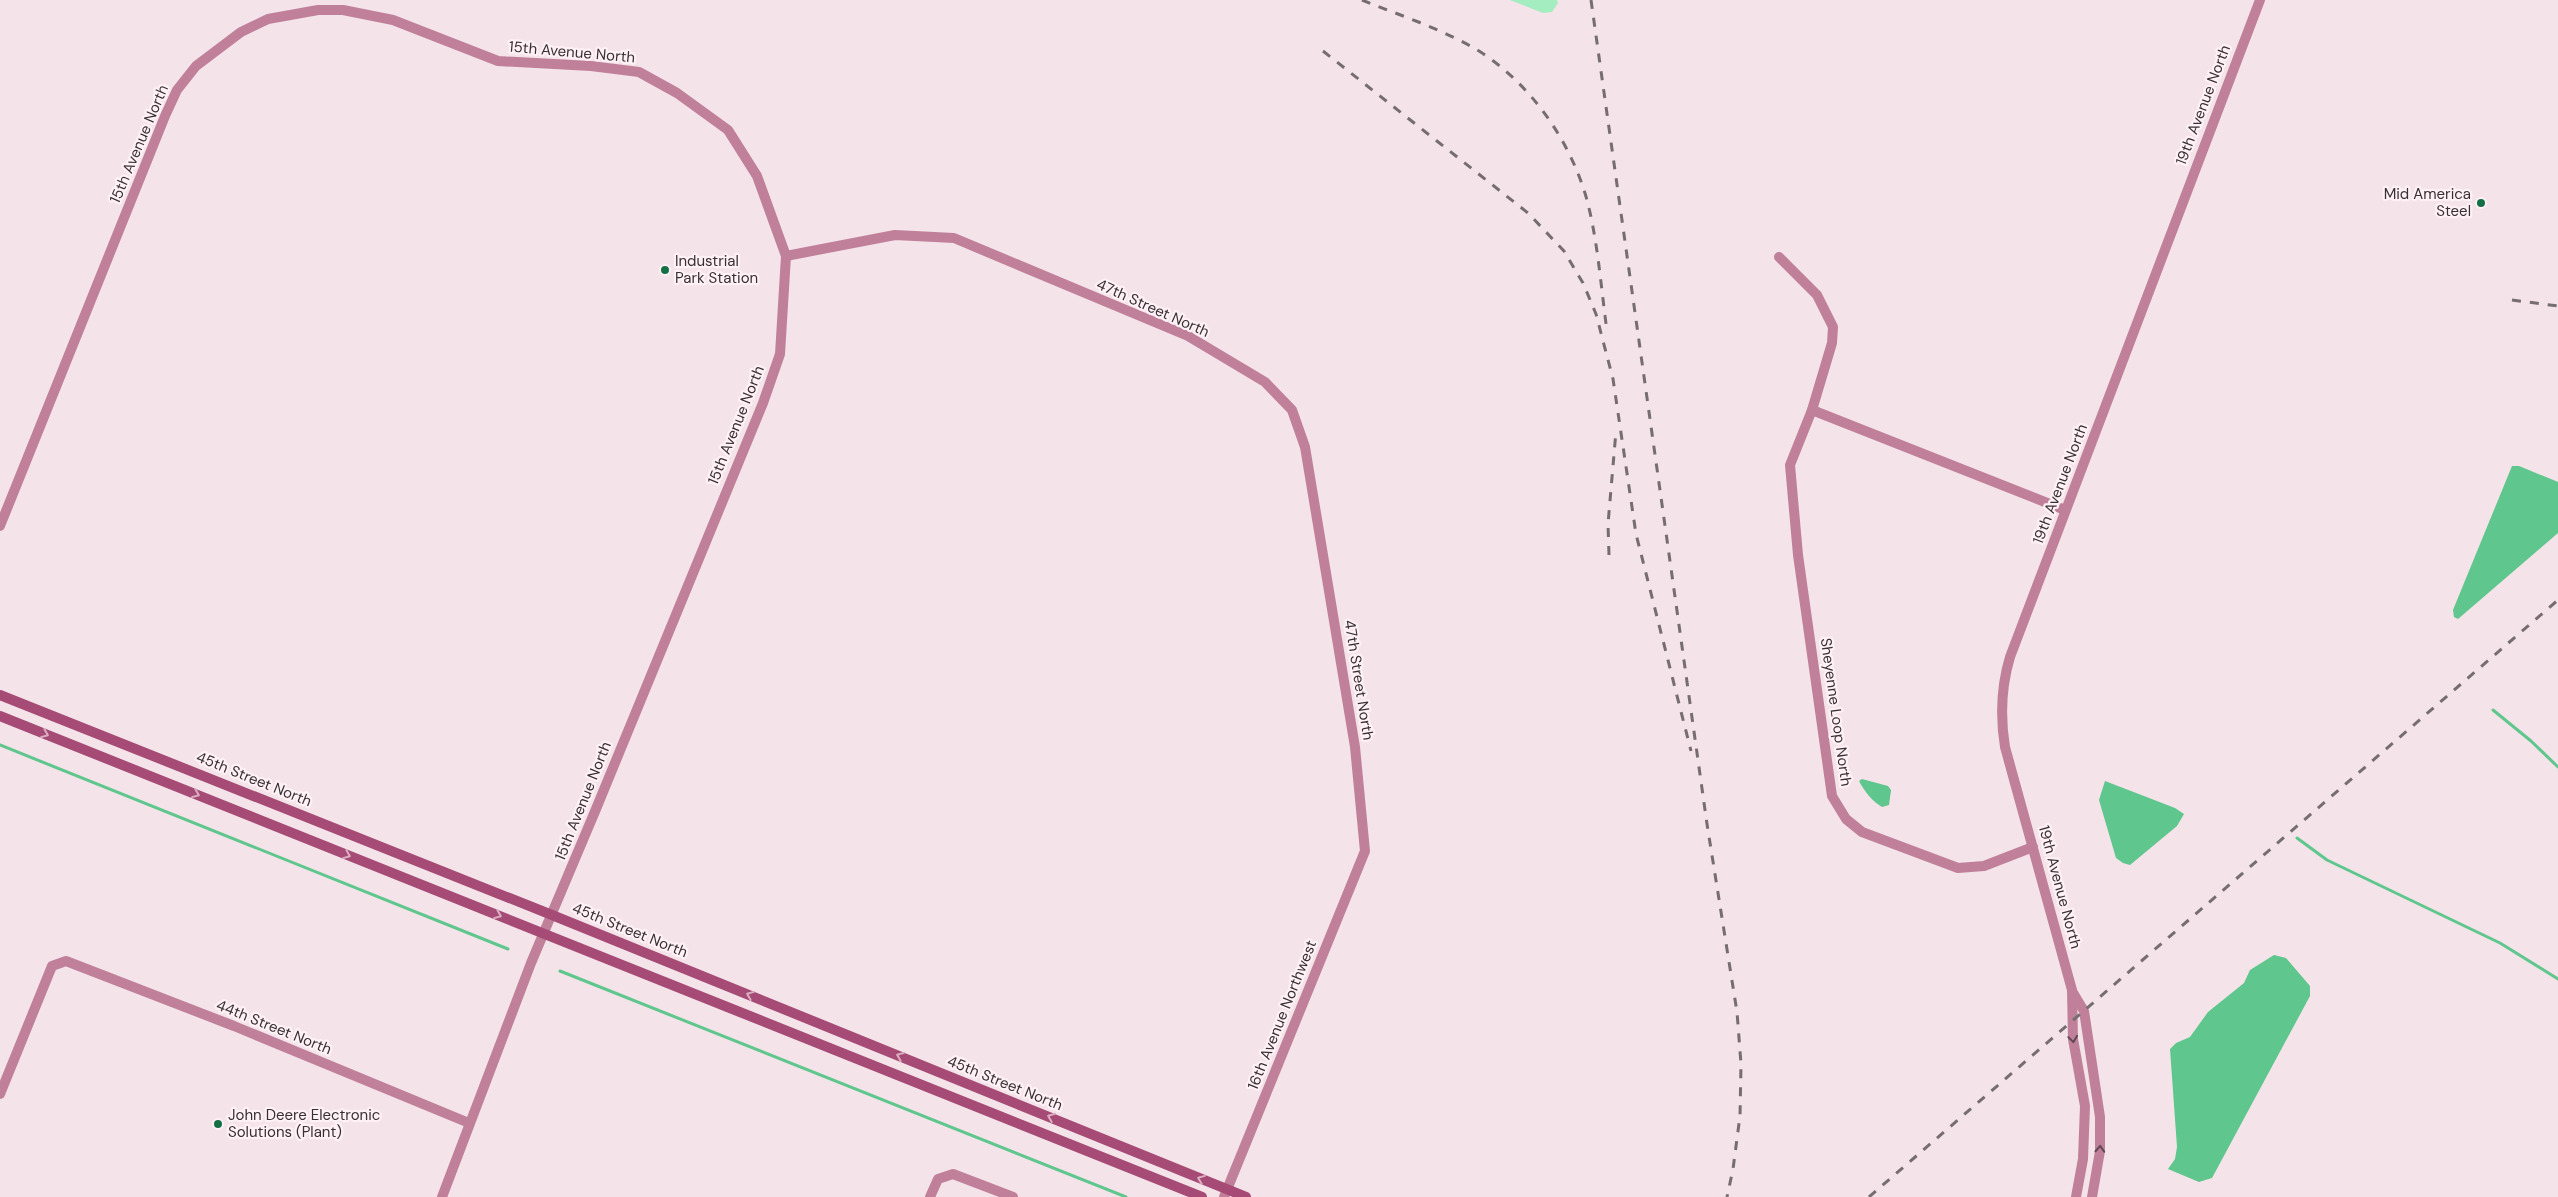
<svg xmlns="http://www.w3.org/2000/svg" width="2558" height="1197" font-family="'DM Sans',sans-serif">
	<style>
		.green { fill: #a3edc0 }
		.water { fill: #5fc68d }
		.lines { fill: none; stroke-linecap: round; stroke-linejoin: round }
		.stream { stroke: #5fc68d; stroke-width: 3 }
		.minor { stroke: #c0809a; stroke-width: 10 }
		.tertiary { stroke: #c0809a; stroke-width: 10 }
		.secondary { stroke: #a64b75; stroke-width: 10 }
		.rail { stroke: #766d70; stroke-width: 3; stroke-dasharray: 9 9; stroke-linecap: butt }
		.oneway { stroke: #dbafc2 }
		.oneway2 { stroke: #604952 }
		.poi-dot { fill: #137045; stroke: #fff1f6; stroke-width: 2 }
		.labels { text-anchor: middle; stroke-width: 4.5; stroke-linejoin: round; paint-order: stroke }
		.street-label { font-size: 15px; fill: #373133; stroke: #fff1f6 }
		.poi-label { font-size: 15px; fill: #373133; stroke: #fff1f6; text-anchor: start }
	</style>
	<rect width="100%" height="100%" fill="#f4e3e9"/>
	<!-- green -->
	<path class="green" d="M1510,0H1557L1558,3L1552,12L1543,13Z"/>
	<!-- water -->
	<g class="water">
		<path d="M2512,466H2519L2558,482V533L2458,619L2454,617L2453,610Z"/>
		<path d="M1862,779L1888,786L1891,790L1889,805L1882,807C1873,802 1864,791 1859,781Z"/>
		<path d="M2105,781L2175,808L2184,814L2177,826L2130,865L2123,863L2116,858L2099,800Z"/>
		<path d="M2274,955L2286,958L2310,986V996L2212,1178L2199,1182L2168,1169L2175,1159L2177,1147L2170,1049L2176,1043L2190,1037L2208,1012L2244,983L2250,970Z"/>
	</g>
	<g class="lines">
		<!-- stream -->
		<g class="stream">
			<path d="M2493,710L2531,741L2558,767"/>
			<path d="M0,745L508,949"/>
			<path d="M2297,838L2327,860L2500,943L2558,979"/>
			<path d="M560,971L1126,1197"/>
		</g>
		<!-- minor -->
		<g class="minor">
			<path d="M786,256L895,235L954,238L1188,336L1265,382L1292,410L1305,447L1355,747L1365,851L1224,1197"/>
			<path d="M1779,257L1817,295L1833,327L1832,343L1812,410L1790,465L1798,555L1832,796L1846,819L1862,832L1958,868L1984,866L2033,847"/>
			<path d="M1812,410L2065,510"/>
			<path d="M0,526L165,116L177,90L196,66L241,32L268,19L318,10H343L393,20L498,61L591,66L639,72L677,93L728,130L757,176L786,256L780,354L763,403L596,809L531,963L442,1197"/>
			<path d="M0,1094L52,966L66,961L234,1026L469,1123"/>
			<path d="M930,1197L938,1179L953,1174L1013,1197"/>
		</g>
		<!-- tertiary -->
		<g class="tertiary">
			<path d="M2072,991L2084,1011L2100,1117V1151L2092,1197"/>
			<path d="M2076,1197L2083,1159L2085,1106L2073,1039L2072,990L2005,747C2000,716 2001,687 2010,657L2260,0"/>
		</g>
		<!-- secondary -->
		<g class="secondary">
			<path d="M0,695L552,915L1246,1197"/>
			<path d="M0,716L1202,1197"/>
		</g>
		<!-- rail -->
		<g class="rail">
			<path d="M1362,0C1399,15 1439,28 1474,48C1528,80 1570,139 1587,200C1598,242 1601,288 1607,331"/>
			<path d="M1591,0L1707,824L1737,1012L1741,1064L1740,1116L1733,1169L1727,1197"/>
			<path d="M1323,51L1528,213L1564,251L1583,283L1596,314L1613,379L1636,534L1691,751"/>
			<path d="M2512,300L2558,306"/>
			<path d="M1609,555L1608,524L1616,431"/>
			<path d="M1869,1197L2558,600"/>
		</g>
	</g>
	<!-- one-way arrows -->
	<defs><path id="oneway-chevron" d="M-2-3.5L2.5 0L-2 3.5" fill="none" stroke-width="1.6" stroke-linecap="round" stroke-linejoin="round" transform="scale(1.25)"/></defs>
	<g class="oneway">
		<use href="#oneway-chevron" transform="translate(45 734) rotate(22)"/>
		<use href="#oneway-chevron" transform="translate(196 794) rotate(22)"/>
		<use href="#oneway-chevron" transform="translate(347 855) rotate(22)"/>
		<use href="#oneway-chevron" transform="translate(498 915) rotate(22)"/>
		<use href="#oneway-chevron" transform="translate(750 995) rotate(-158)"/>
		<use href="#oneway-chevron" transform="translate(900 1056) rotate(-158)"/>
		<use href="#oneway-chevron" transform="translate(1051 1117) rotate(-158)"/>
		<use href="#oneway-chevron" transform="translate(1201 1179) rotate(-158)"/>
	</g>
	<g class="oneway2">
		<use href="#oneway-chevron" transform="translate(2073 1039) rotate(82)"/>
		<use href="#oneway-chevron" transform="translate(2100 1149) rotate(-87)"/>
	</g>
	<!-- markers -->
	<g class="poi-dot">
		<circle cx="2481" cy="203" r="5"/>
		<circle cx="665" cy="270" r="5"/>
		<circle cx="218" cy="1124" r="5"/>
	</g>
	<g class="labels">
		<!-- street labels -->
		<g class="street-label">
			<text transform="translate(572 52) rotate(5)" y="5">15th Avenue North</text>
			<text transform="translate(2203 105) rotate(-69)" y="5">19th Avenue North</text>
			<text transform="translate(139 144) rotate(-67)" y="5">15th Avenue North</text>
			<text transform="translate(1153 308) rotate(24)" y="5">47th Street North</text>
			<text transform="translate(736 425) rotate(-68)" y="5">15th Avenue North</text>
			<text transform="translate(2060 484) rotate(-69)" y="5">19th Avenue North</text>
			<text transform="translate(1359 680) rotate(81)" y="5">47th Street North</text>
			<text transform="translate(1836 712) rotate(82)" y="5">Sheyenne Loop North</text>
			<text transform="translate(254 779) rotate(22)" y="5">45th Street North</text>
			<text transform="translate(583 801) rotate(-68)" y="5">15th Avenue North</text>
			<text transform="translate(2060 887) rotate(75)" y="5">19th Avenue North</text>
			<text transform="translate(630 930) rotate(22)" y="5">45th Street North</text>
			<text transform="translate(1282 1015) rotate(-68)" y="5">16th Avenue Northwest</text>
			<text transform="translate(274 1027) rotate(22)" y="5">44th Street North</text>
			<text transform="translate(1005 1083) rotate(22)" y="5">45th Street North</text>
		</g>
		<!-- poi labels -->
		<g class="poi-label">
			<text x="2471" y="199" text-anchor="end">Mid America<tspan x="2471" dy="17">Steel</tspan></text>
			<text x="675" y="266">Industrial<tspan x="675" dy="17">Park Station</tspan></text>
			<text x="228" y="1120">John Deere Electronic<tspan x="228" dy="17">Solutions (Plant)</tspan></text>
		</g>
	</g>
</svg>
